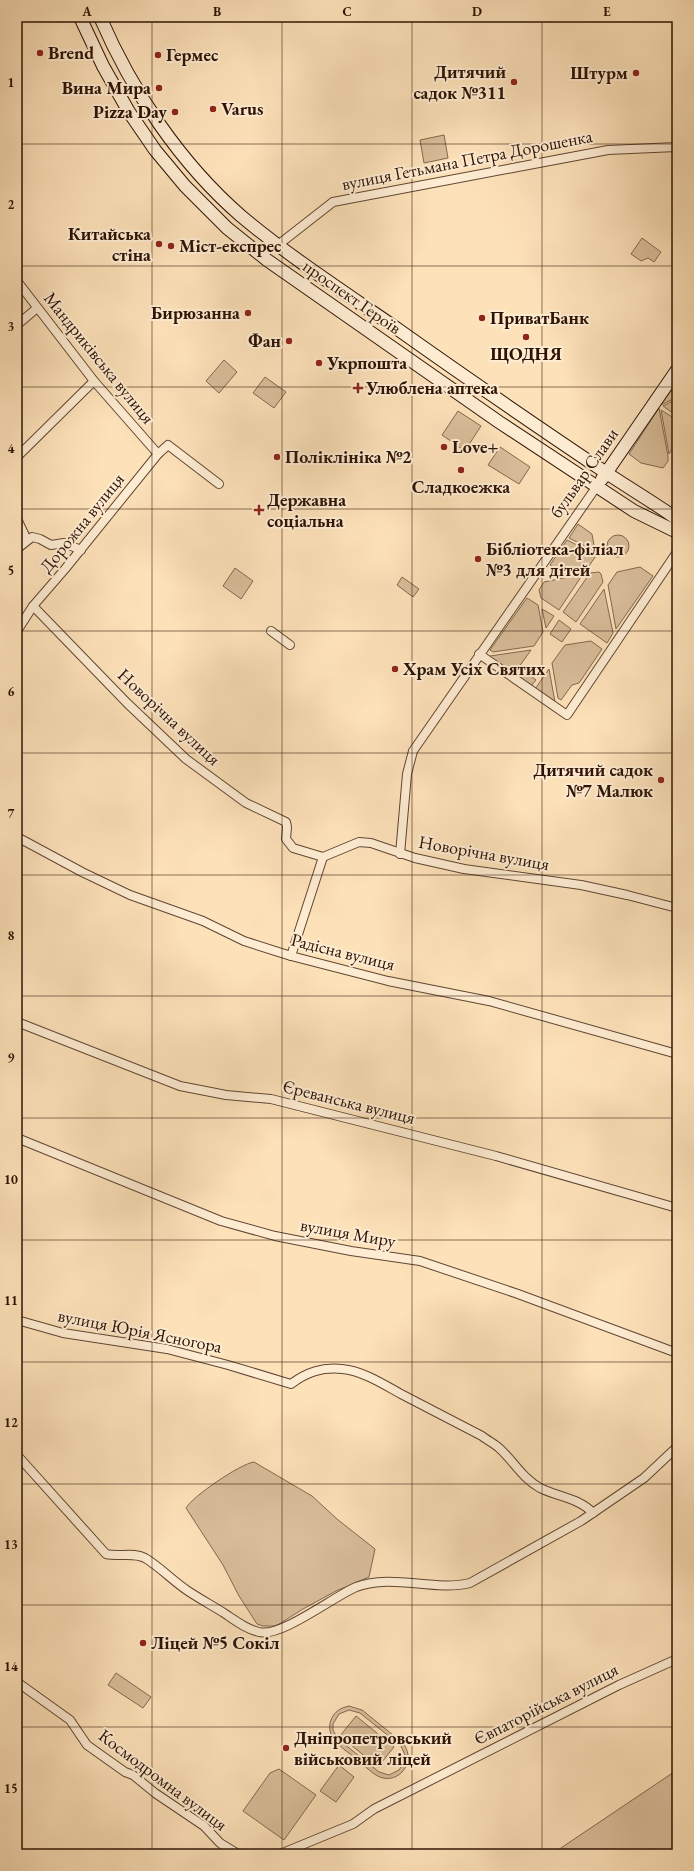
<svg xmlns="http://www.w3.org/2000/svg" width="694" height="1871" font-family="'EB Garamond',serif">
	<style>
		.green { fill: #d9be9a; stroke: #826850; fill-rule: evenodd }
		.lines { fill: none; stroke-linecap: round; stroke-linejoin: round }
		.minor-casing { stroke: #604632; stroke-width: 10 }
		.secondary-casing { stroke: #2c1305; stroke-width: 14 }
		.minor { stroke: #feecd2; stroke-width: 8 }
		.secondary { stroke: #feecd2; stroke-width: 12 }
		.grid { fill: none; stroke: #2c1305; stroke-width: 1; stroke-opacity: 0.55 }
		.poi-dot { fill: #8f2418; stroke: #feecd2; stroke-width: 1.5 }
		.labels { text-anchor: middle; stroke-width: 4; stroke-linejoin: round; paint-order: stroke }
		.poi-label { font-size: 18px; font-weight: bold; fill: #2c1305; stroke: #feecd2; text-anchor: start }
		.street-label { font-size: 18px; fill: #2c1305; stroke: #feecd2 }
		.neatline { fill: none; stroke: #2c1305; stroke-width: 1.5 }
		.grid-label { font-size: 13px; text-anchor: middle; font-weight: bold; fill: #2c1305 }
	</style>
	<rect width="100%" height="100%" fill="#fde1b9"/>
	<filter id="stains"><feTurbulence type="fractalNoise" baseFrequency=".005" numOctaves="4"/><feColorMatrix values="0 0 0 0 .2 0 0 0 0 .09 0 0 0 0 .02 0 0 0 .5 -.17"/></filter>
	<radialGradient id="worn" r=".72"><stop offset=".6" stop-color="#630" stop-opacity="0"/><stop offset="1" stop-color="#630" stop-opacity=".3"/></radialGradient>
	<!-- green -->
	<g class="green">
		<path d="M444,135L448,158L424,163L420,140Z"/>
		<path d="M642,238L661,252L654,262L648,258L641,261L631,254Z"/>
		<path d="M224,360L237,372L219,393L206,381Z"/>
		<path d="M265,377L286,392L274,408L253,393Z"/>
		<path d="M677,382V397L661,405Z"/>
		<path d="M677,399V416L663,406Z"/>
		<path d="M659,408L668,456V461L663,468L641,463L629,454Z"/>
		<path d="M661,410L677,420V442L669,454Z"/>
		<path d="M458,411L481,426L468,446L465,445L462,449L442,435Z"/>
		<path d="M500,447L530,467L519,484L488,465Z"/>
		<path d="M578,524L592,534L595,551L569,538Z"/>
		<circle cx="618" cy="546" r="11"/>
		<path d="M567,540L595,554L596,556L586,570L565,574L550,565Z"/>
		<path d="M640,567L653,576L616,629L608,585L617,572Z"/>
		<path d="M235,568L253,581L241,599L223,586Z"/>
		<path d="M599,572L601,574L603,582L576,622L563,612L590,573Z"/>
		<path d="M583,574L559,610L541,598L539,590L544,582Z"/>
		<path d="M402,577L419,589L413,597L397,585Z"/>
		<path d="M604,589L613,633L607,643L580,624Z"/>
		<path d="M527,598L538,605L543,632L534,646L493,652L490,650Z"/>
		<path d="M542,609L554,616L546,628Z"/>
		<path d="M559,620L571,629L562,642L550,634Z"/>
		<path d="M591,641L602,649L579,683L572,685L561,700L558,698L552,663L565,645Z"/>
		<path d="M531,650L514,674L489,657L490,656Z"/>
		<path d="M549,669L555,702L535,689Z"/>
		<path d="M523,670L536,680L531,686L518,677Z"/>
		<path d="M254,1462L312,1496L337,1519L375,1549L369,1577L336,1591L303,1609L276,1626H263L257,1624L239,1596L223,1565L186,1508C193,1496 240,1464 254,1462Z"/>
		<path d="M116,1673L151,1697L143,1708L108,1685Z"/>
		<path d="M349,1706L362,1710L403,1743C408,1750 410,1758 406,1766C402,1775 393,1780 383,1778C374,1776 365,1766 358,1760C346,1750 324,1739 331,1720C334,1712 340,1708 349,1706ZM349,1710L360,1713L401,1746L405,1755V1761L399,1770L389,1775L379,1772L338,1739L333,1730V1724L339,1714Z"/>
		<path d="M356,1716L394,1747L378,1767L340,1736Z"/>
		<path d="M339,1765L354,1777L336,1802L320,1791Z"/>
		<path d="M279,1769L316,1795L284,1840L243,1811L270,1773Z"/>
		<path d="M677,1770V1854H552Z"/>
	</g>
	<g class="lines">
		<!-- minor casing -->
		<g class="minor-casing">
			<g id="minor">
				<path d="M278,245L333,202L608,150L677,147"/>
				<path d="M17,281L94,381L158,454"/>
				<path d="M17,325L37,308"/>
				<path d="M17,457L94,381"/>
				<path d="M17,519L27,540"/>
				<path d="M17,549L32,537L40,539L51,545L64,543L81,550"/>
				<path d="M33,606L127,703L186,759L246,803L286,822L287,827L286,839L293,848L323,857L359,842L371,843L415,858L464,869L581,885L627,895L677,908"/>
				<path d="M17,631L33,606L65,569L158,454L168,445L219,484"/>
				<path d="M271,631L290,645"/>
				<path d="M479,654L567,715L677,552"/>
				<path d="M17,837L82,872L130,895L203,921L244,941L291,956L388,981L489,1001L677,1054"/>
				<path d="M400,854L407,774L413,751L597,486"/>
				<path d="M291,956L323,857"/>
				<path d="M17,1022L180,1086L226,1095L271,1099L496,1156L677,1208"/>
				<path d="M17,1138L221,1221L275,1236L351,1251L420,1261L518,1294L677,1353"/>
				<path d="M17,1320L63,1333L167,1349L228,1365L291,1384C307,1372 322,1367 342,1369C363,1371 383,1384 401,1394C428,1408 455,1422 482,1436C487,1440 493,1443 498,1447C513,1460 521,1477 540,1488C558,1497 579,1498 593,1513"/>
				<path d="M17,1455L106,1554C120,1557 134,1552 145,1558C160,1567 173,1581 188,1591C200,1599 213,1606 224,1613C236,1621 246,1629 259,1632C280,1638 333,1597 356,1587C393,1573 433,1592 470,1583L581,1521L644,1478L677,1447"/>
				<path d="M17,1682L70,1720L87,1745L125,1772L133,1775L155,1793L204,1826L220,1843L238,1854"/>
				<path d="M280,1854L353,1824L374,1809L619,1685L677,1659"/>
			</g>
		</g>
		<!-- secondary casing -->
		<g class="secondary-casing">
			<g id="secondary">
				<path d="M80,17L103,66L129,112L155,150L185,186L227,228L267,260L499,422L634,511L677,532"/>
				<path d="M100,17C132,91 180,163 241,216C290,257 344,292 396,328C465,377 535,425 605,472C629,488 653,502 677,519"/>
				<path d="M602,479L677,370"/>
			</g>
		</g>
		<!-- minor -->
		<use href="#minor" class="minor"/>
		<!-- secondary -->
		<use href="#secondary" class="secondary"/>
	</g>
	<!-- grid -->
	<path class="grid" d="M152,17V1854M282,17V1854M412,17V1854M542,17V1854M17,144H677M17,266H677M17,387H677M17,509H677M17,631H677M17,753H677M17,875H677M17,996H677M17,1118H677M17,1240H677M17,1362H677M17,1484H677M17,1605H677M17,1727H677"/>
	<!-- markers -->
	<g class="poi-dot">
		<circle cx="40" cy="53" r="4"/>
		<circle cx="158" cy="55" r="4"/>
		<circle cx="636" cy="73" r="4"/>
		<circle cx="514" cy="82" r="4"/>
		<circle cx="159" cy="88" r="4"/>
		<circle cx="213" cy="109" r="4"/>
		<circle cx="175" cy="112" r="4"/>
		<circle cx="159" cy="244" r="4"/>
		<circle cx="171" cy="246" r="4"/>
		<circle cx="248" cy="313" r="4"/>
		<circle cx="482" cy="318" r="4"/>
		<circle cx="526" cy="337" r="4"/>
		<circle cx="289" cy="341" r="4"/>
		<circle cx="319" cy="363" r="4"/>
		<path d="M356 382h4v4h4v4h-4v4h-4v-4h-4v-4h4z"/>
		<circle cx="444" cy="447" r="4"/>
		<circle cx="277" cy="457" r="4"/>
		<circle cx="461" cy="470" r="4"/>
		<path d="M257 504h4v4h4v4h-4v4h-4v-4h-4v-4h4z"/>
		<circle cx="478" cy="559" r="4"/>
		<circle cx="395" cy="669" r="4"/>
		<circle cx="661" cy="780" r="4"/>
		<circle cx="143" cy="1643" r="4"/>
		<circle cx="286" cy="1748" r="4"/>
	</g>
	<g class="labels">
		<!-- poi labels -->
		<g class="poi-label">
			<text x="48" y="59">Brend</text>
			<text x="166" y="61">Гермес</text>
			<text x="506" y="78" text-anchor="end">Дитячий<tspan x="506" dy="21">садок №311</tspan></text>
			<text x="628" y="79" text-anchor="end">Штурм</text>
			<text x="151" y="94" text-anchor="end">Вина Мира</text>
			<text x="221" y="115">Varus</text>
			<text x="167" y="118" text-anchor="end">Pizza Day</text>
			<text x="151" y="240" text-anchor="end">Китайська<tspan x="151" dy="21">стіна</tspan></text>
			<text x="179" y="252">Міст-експрес</text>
			<text x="240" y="319" text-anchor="end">Бирюзанна</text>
			<text x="490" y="324">ПриватБанк</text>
			<text x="281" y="347" text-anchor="end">Фан</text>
			<text x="526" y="360" text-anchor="middle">ЩОДНЯ</text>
			<text x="327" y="369">Укрпошта</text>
			<text x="366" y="394">Улюблена аптека</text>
			<text x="452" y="453">Love+</text>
			<text x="285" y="463">Поліклініка №2</text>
			<text x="461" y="493" text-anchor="middle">Сладкоежка</text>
			<text x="267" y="506">Державна<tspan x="267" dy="21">соціальна</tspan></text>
			<text x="486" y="555">Бібліотека-філіал<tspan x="486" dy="21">№3 для дітей</tspan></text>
			<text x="403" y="675">Храм Усіх Святих</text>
			<text x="653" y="776" text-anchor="end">Дитячий садок<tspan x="653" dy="21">№7 Малюк</tspan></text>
			<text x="151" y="1649">Ліцей №5 Сокіл</text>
			<text x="294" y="1744">Дніпропетровський<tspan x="294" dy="21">військовий ліцей</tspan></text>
		</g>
		<!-- street labels -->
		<g class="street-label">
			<text transform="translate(467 160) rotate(-11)" y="6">вулиця Гетьмана Петра Дорошенка</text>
			<text transform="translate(352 297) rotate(35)" y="6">проспект Героїв</text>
			<text transform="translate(99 358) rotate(51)" y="6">Мандриківська вулиця</text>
			<text transform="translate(584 473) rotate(-55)" y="6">бульвар Слави</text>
			<text transform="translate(82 523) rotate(-51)" y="6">Дорожна вулиця</text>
			<text transform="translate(169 717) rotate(43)" y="6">Новорічна вулиця</text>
			<text transform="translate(484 853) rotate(10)" y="6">Новорічна вулиця</text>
			<text transform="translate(343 952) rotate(14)" y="6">Радісна вулиця</text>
			<text transform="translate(349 1102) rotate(14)" y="6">Єреванська вулиця</text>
			<text transform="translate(348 1233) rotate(10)" y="6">вулиця Миру</text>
			<text transform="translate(140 1331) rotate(11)" y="6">вулиця Юрія Ясногора</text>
			<text transform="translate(546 1704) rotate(-27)" y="6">Євпаторійська вулиця</text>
			<text transform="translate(163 1780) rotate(37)" y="6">Космодромна вулиця</text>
		</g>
	</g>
	<!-- margin -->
	<rect width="694" height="1871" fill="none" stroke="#fde1b9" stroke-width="44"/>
	<rect x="22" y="22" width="650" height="1827" class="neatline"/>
	<g class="grid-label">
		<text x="87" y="16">A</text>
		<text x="217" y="16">B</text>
		<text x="347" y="16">C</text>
		<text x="477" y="16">D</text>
		<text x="607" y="16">E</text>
		<text x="11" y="87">1</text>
		<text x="11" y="209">2</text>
		<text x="11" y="331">3</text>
		<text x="11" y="453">4</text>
		<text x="11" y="575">5</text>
		<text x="11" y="696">6</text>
		<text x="11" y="818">7</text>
		<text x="11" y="940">8</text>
		<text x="11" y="1062">9</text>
		<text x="11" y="1184">10</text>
		<text x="11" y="1305">11</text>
		<text x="11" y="1427">12</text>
		<text x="11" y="1549">13</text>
		<text x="11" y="1671">14</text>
		<text x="11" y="1793">15</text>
	</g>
	<rect width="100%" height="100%" filter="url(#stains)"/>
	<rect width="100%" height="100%" fill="url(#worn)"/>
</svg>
